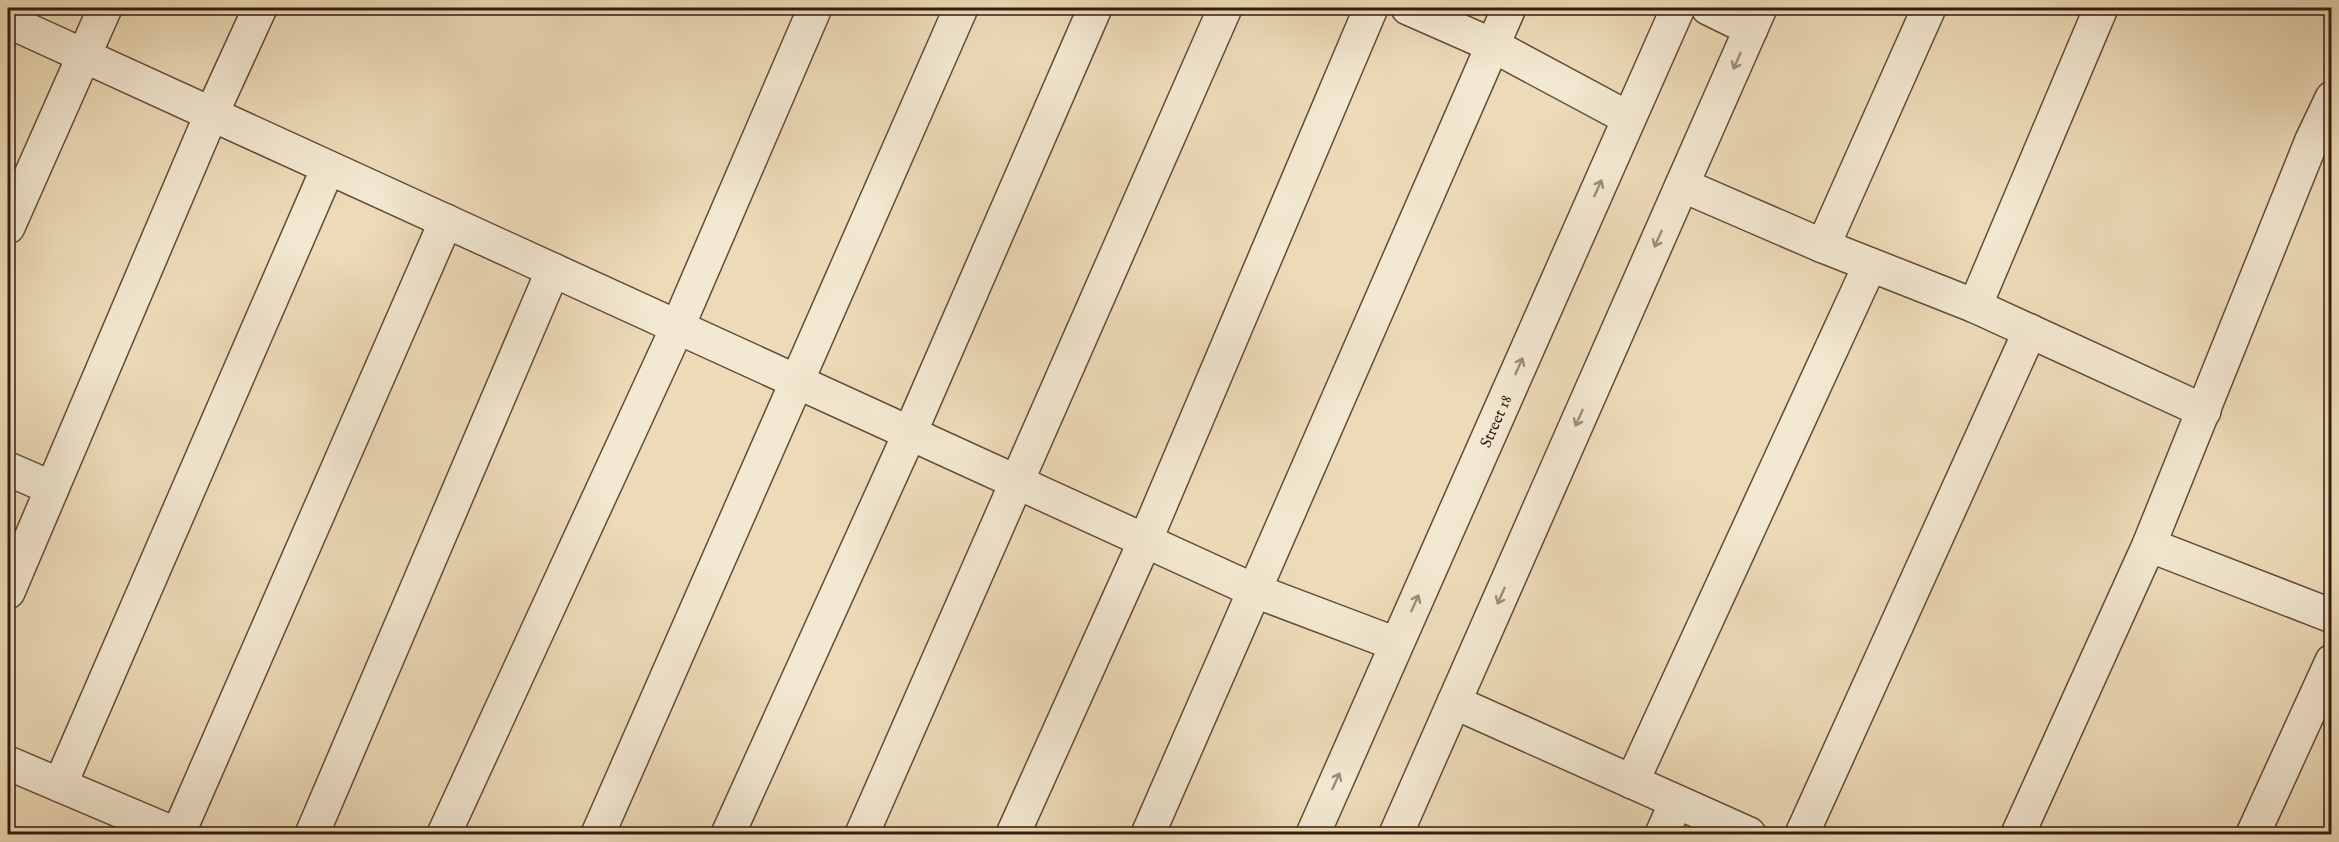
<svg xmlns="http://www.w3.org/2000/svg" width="2339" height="842" font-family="'IM FELL English',serif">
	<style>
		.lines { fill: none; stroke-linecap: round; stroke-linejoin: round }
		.minor-casing { stroke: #624c39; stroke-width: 36 }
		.tertiary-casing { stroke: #624c39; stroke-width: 36 }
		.minor { stroke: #f3e8d1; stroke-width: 33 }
		.tertiary { stroke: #f3e8d1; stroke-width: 33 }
		.oneway { stroke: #9d8c7a }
		.labels { text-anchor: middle; stroke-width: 5; stroke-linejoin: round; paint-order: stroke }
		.street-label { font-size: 16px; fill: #341c0f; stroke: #f3e8d1 }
	</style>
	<rect width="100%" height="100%" fill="#eddbb8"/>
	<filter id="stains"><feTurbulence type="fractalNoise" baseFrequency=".00333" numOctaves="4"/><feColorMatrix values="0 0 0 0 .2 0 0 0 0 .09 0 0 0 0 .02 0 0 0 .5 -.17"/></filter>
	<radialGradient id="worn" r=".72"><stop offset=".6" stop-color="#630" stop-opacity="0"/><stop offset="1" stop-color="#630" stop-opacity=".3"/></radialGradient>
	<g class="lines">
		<!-- minor casing -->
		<g class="minor-casing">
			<g id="minor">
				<path d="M1408,8L1492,45L1628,118"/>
				<path d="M8,21L1253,590L1396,644"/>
				<path d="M1682,185L1823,246L1975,306L2204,411"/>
				<path d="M8,227L105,8"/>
				<path d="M1823,246L1929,8"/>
				<path d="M1975,306L2101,8"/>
				<path d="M8,469L52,488"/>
				<path d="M2149,545L2332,616"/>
				<path d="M8,592L211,115L260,8"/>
				<path d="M1454,702L1749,834"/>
				<path d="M8,763L175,834"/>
				<path d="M1632,782L1870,265"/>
				<path d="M60,785L328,168"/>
				<path d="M178,834L446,221"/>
				<path d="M312,834L553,270"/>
				<path d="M444,834L678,326L815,8"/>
				<path d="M598,834L961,8"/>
				<path d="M728,834L909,435L1095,8"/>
				<path d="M862,834L1225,8"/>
				<path d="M1013,834L1145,541L1371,8"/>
				<path d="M1148,834L1509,8"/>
				<path d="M1662,834L1676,802"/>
				<path d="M1802,834L2030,331"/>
				<path d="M2018,834L2149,545L2312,140L2332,98"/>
				<path d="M2253,834L2332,661"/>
			</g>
		</g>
		<!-- tertiary casing -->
		<g class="tertiary-casing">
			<g id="tertiary">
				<path d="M1708,8L1751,29"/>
				<path d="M1313,834L1678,8"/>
				<path d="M1396,834L1760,8"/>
			</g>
		</g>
		<!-- minor -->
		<use href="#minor" class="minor"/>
		<!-- tertiary -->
		<use href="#tertiary" class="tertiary"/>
	</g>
	<!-- one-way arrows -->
	<defs><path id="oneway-shaft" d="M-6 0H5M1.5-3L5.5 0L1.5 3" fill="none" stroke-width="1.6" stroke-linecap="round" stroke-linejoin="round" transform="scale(1.5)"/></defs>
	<g class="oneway">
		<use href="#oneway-shaft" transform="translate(1737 61) rotate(114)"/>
		<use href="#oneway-shaft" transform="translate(1598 188) rotate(-66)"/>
		<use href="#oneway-shaft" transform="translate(1658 239) rotate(114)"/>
		<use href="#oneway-shaft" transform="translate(1519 366) rotate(-66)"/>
		<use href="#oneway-shaft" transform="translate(1579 418) rotate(114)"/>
		<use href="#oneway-shaft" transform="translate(1501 596) rotate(114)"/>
		<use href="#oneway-shaft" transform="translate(1415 603) rotate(-66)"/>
		<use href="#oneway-shaft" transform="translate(1336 781) rotate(-66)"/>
	</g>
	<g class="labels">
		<!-- street labels -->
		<g class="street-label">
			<text transform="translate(1495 421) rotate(-66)" y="6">Street 18</text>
		</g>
	</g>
	<!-- margin -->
	<rect width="2339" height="842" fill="none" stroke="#eddbb8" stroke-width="30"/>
	<rect x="9" y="9" width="2321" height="824" fill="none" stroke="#341c0f" stroke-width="3"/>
	<rect x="15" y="15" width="2309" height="812" fill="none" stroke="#341c0f" stroke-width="1.5"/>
	<rect width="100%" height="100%" filter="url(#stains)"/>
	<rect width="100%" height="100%" fill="url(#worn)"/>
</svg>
